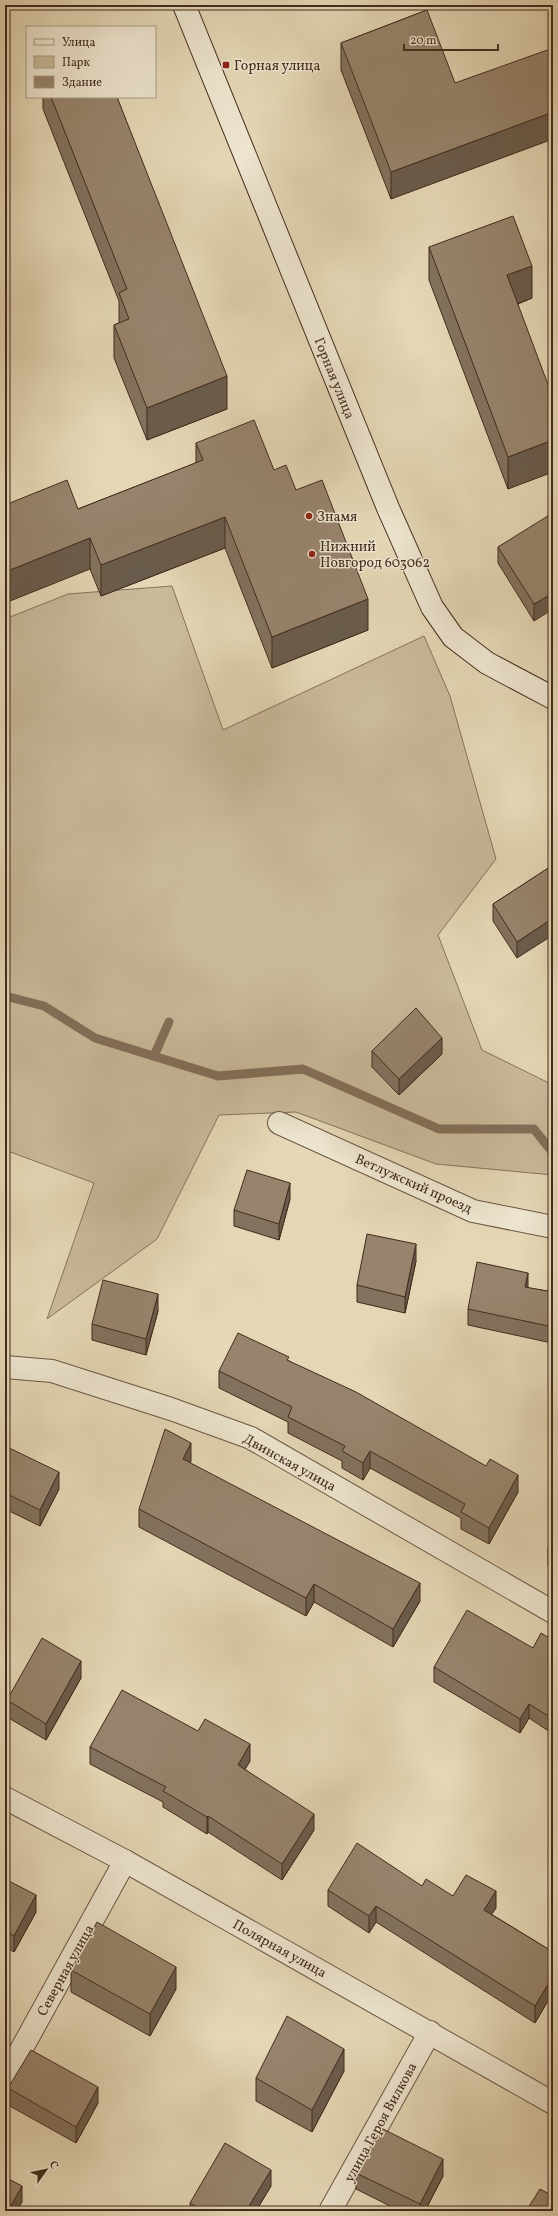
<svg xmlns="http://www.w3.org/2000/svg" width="558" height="2216" font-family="Vollkorn,serif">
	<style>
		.green { fill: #c9ba9b; stroke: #86725c }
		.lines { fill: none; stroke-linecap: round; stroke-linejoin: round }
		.stream { stroke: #836f5a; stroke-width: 9 }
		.minor-casing { stroke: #6b5644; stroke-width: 24 }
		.secondary-casing { stroke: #432b1e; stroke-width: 24 }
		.minor { stroke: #ede5cf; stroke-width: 22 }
		.secondary { stroke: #ede5cf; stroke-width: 22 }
		.wall { fill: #82725e; stroke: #432b1e }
		.shaded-wall { fill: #6a5c4c; stroke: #432b1e }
		.building { fill: #97846d; stroke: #432b1e }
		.poi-dot { fill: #8f2418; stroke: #ede5cf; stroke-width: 1.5 }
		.labels { text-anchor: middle; stroke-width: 3; stroke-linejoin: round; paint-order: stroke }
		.poi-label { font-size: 14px; fill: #432b1e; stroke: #ede5cf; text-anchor: start }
		.street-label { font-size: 14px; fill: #432b1e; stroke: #ede5cf }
	</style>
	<rect width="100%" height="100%" fill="#e4d7b5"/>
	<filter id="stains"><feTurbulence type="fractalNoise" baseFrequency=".005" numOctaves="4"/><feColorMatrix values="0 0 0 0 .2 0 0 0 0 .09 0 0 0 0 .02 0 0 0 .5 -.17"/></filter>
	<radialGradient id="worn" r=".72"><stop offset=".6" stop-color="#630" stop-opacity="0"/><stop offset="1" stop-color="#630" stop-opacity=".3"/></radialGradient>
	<!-- green -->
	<path class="green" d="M172,586L223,730L424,636L450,696L496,859L438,935L482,1050L553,1085V1175L436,1164L296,1112L219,1115L157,1239L47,1319L94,1183L5,1150V619L68,594Z"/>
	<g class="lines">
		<!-- stream -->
		<g class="stream">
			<path d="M5,996L44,1006L95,1038L218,1076L303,1069L439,1129H534L553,1153"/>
			<path d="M154,1056L169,1022"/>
		</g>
		<!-- minor casing -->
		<g class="minor-casing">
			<g id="minor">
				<path d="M279,1123L473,1211L553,1227"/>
				<path d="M5,1367L52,1371L171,1409L251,1438L553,1612"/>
				<path d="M5,1798L125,1861L553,2103"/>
				<path d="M5,2079L125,1861"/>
				<path d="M330,2211L430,2032"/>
			</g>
		</g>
		<!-- secondary casing -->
		<g class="secondary-casing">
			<path id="secondary" d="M184,5L388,508L432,607L453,637L487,663L553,698"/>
		</g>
		<!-- minor -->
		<use href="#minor" class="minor"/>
		<!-- secondary -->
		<use href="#secondary" class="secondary"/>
	</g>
	<!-- wall -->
	<g class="wall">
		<path d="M427,10L391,199L341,70V43Z"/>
		<path d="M43,97H117L227,409L147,440L114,358V325L119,323V301L43,109Z"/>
		<path d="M429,247L532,298L518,304L508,489L429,280Z"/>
		<path d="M196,443L274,470L296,490L368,630L272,668L225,548L101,596L90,569L78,509L196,463Z"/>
		<path d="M553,517L534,621L498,563V547Z"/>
		<path d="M553,865L517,958L493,921V904Z"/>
		<path d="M372,1051L442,1054L399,1095L372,1067Z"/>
		<path d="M290,1199L279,1240L234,1226V1210Z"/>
		<path d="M416,1261L405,1313L357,1302V1285Z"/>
		<path d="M528,1288L553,1292V1346L552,1343L468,1325V1309Z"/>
		<path d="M158,1311L146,1355L92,1340V1324Z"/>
		<path d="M551,1345L553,1346V1362H551Z"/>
		<path d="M289,1361L518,1492L489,1544L461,1529V1518L370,1468L363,1480L342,1468V1461L288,1433V1422L219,1388V1371Z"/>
		<path d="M5,1446L59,1489L40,1526L5,1509Z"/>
		<path d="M191,1461L190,1463L420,1601L393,1647L314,1602L306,1616L139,1527V1509Z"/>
		<path d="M553,1540V1569L548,1566V1549Z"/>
		<path d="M553,1640V1734L529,1718L520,1733L434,1682V1667L533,1648Z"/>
		<path d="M81,1678L46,1740L7,1717V1700Z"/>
		<path d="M90,1747L250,1761L245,1769L314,1830L282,1880L208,1832L207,1834L163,1807V1802L90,1764Z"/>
		<path d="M5,1879L36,1912L14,1952L5,1947Z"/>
		<path d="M328,1890L453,1896L496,1908L491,1914L553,1952V1992L535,2023L376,1922L369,1933L328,1906Z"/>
		<path d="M71,1970L176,1989L150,2036L71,1992Z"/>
		<path d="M344,2071L312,2132L256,2101V2078Z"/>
		<path d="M8,2088L98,2103L76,2143L8,2105Z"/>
		<path d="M356,2173L443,2176L425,2211H400L356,2189Z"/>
		<path d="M271,2186L256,2211H190V2203Z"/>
	</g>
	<!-- shaded-wall -->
	<g class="shaded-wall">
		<rect x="5" y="5" width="2" height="20"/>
		<path d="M553,112V139L391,199V172Z"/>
		<path d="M532,266V298L507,308V275Z"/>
		<path d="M227,376V409L147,440V408Z"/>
		<path d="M553,440V472L508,489V457Z"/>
		<path d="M225,517V548L101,596V565Z"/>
		<path d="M90,538V569L5,603V572Z"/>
		<path d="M553,593V609L534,621V604Z"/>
		<path d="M368,599V630L272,668V637Z"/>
		<path d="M553,918V935L517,958V942Z"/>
		<path d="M442,1038V1054L399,1095V1079Z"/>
		<path d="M290,1183V1199L279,1240V1224Z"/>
		<path d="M416,1244V1261L405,1313V1297Z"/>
		<path d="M528,1273V1289L525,1287Z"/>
		<path d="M158,1294V1311L146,1355V1339Z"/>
		<path d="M191,1443V1461L183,1477V1459Z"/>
		<path d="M370,1451V1468L363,1480V1463Z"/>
		<path d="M59,1472V1489L40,1526V1510Z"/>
		<path d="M518,1475V1492L489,1544V1528Z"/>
		<path d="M420,1583V1601L393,1647V1629Z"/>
		<path d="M314,1584V1602L306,1616V1598Z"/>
		<path d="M81,1661V1678L46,1740V1724Z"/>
		<path d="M529,1704V1718L520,1733V1719Z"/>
		<path d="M250,1744V1761L238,1781V1765Z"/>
		<path d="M314,1814V1830L282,1880V1864Z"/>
		<path d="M208,1816V1832L207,1834V1817Z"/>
		<path d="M496,1891V1908L484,1926V1910Z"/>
		<path d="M36,1895V1912L14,1952V1936Z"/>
		<path d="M376,1906V1922L369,1933V1916Z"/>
		<path d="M176,1967V1989L150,2036V2014Z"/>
		<path d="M553,1976V1992L535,2023V2006Z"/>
		<path d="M344,2049V2071L312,2132V2110Z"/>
		<path d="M98,2087V2103L76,2143V2127Z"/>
		<path d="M443,2159V2176L425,2211H420V2204Z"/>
		<path d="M271,2170V2186L256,2211H246Z"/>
		<path d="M22,2186V2202L17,2211H8Z"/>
	</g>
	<!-- building -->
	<g class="building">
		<path d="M427,10L455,83L553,48V112L391,172L341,43Z"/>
		<path d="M51,97H117L227,376L147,408L114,325L129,319L119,293L127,289Z"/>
		<path d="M513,216L532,266L507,275L553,398V440L508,457L429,247Z"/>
		<path d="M254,420L274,470L286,465L296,490L322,480L368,599L272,637L225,517L101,565L90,538L5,572V505L67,480L78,509L203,460L196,443Z"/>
		<path d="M551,514L553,517V593L534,604L498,547Z"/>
		<path d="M553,865V918L517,942L493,904Z"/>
		<path d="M416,1008L442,1038L399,1079L372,1051Z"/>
		<path d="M247,1170L290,1183L279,1224L234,1210Z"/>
		<path d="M367,1234L416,1244L405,1297L357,1285Z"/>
		<path d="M477,1262L528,1273L525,1287L553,1292V1327L468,1309Z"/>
		<path d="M103,1280L158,1294L146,1339L92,1324Z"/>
		<path d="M238,1333L289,1357L287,1360L356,1392L486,1466L490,1459L518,1475L489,1528L461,1512L465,1504L370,1451L363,1463L342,1451L345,1446L288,1417L292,1407L219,1371Z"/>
		<path d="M553,1335V1346L551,1345Z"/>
		<path d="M165,1429L191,1443L183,1459L420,1583L393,1629L314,1584L306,1598L139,1509Z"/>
		<path d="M5,1446L59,1472L40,1510L5,1493Z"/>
		<path d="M553,1540V1552L548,1549Z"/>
		<path d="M467,1610L533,1648L541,1633L553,1640V1719L529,1704L520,1719L434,1667Z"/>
		<path d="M42,1638L81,1661L46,1724L7,1700Z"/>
		<path d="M122,1690L198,1731L205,1719L250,1744L238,1765L314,1814L282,1864L208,1816L207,1817L163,1791L166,1787L90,1747Z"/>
		<path d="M357,1843L422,1886L426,1879L453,1896L466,1875L496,1891L484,1910L553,1952V1976L535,2006L376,1906L369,1916L328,1890Z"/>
		<path d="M5,1879L36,1895L14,1936L5,1931Z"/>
		<path d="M97,1922L176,1967L150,2014L71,1970Z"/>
		<path d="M287,2016L344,2049L312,2110L256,2078Z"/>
		<path d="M31,2050L98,2087L76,2127L8,2088Z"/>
		<path d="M381,2128L443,2159L420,2204L356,2173Z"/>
		<path d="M225,2143L271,2170L246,2211H203L190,2203Z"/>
		<path d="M5,2177L22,2186L8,2211H5Z"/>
		<path d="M540,2189L553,2196V2211H526Z"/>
	</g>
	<!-- markers -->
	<g class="poi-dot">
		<rect x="222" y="61" width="8" height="8" rx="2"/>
		<circle cx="309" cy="516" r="4"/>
		<circle cx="312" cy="554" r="4"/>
	</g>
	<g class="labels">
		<!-- poi labels -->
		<g class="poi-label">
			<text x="234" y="70">Горная улица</text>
			<text x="317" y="521">Знамя</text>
			<text x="320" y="551">Нижний<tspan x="320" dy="16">Новгород 603062</tspan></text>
		</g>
		<!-- street labels -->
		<g class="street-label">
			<text transform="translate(335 378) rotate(68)" y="5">Горная улица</text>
			<text transform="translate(414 1183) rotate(24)" y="5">Ветлужский проезд</text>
			<text transform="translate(290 1462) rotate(29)" y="5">Двинская улица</text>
			<text transform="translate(280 1948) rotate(29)" y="5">Полярная улица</text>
			<text transform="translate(65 1970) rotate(-61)" y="5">Северная улица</text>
			<text transform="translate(380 2122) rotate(-61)" y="5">улица Героя Вилкова</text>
		</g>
	</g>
	<!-- margin -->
	<rect width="558" height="2216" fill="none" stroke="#e4d7b5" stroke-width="20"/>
	<rect x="6" y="6" width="546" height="2204" fill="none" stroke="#432b1e" stroke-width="2"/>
	<rect x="10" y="10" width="538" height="2196" fill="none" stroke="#432b1e"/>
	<!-- legend -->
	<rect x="26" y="26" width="130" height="72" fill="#ede5cf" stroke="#a99b88"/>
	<rect x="34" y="39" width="20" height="6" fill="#ede5cf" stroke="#a99b88"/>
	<text x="62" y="46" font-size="12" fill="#432b1e">Улица</text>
	<rect x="34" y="56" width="20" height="12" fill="#c9ba9b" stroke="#a99b88"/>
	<text x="62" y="66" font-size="12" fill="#432b1e">Парк</text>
	<rect x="34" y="76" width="20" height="12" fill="#97846d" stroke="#a99b88"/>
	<text x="62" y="86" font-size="12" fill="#432b1e">Здание</text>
	<!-- north arrow -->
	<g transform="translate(46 2170) rotate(57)" stroke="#ede5cf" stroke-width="3" paint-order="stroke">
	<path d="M0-3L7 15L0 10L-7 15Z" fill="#432b1e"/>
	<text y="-6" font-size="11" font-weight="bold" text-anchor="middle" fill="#432b1e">С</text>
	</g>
	<!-- scale -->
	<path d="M404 44v6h94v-6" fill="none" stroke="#432b1e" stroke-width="2"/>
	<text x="410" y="44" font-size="12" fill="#432b1e" stroke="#ede5cf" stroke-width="3" paint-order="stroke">20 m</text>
	<rect width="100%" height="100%" filter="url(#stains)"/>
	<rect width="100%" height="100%" fill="url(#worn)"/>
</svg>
